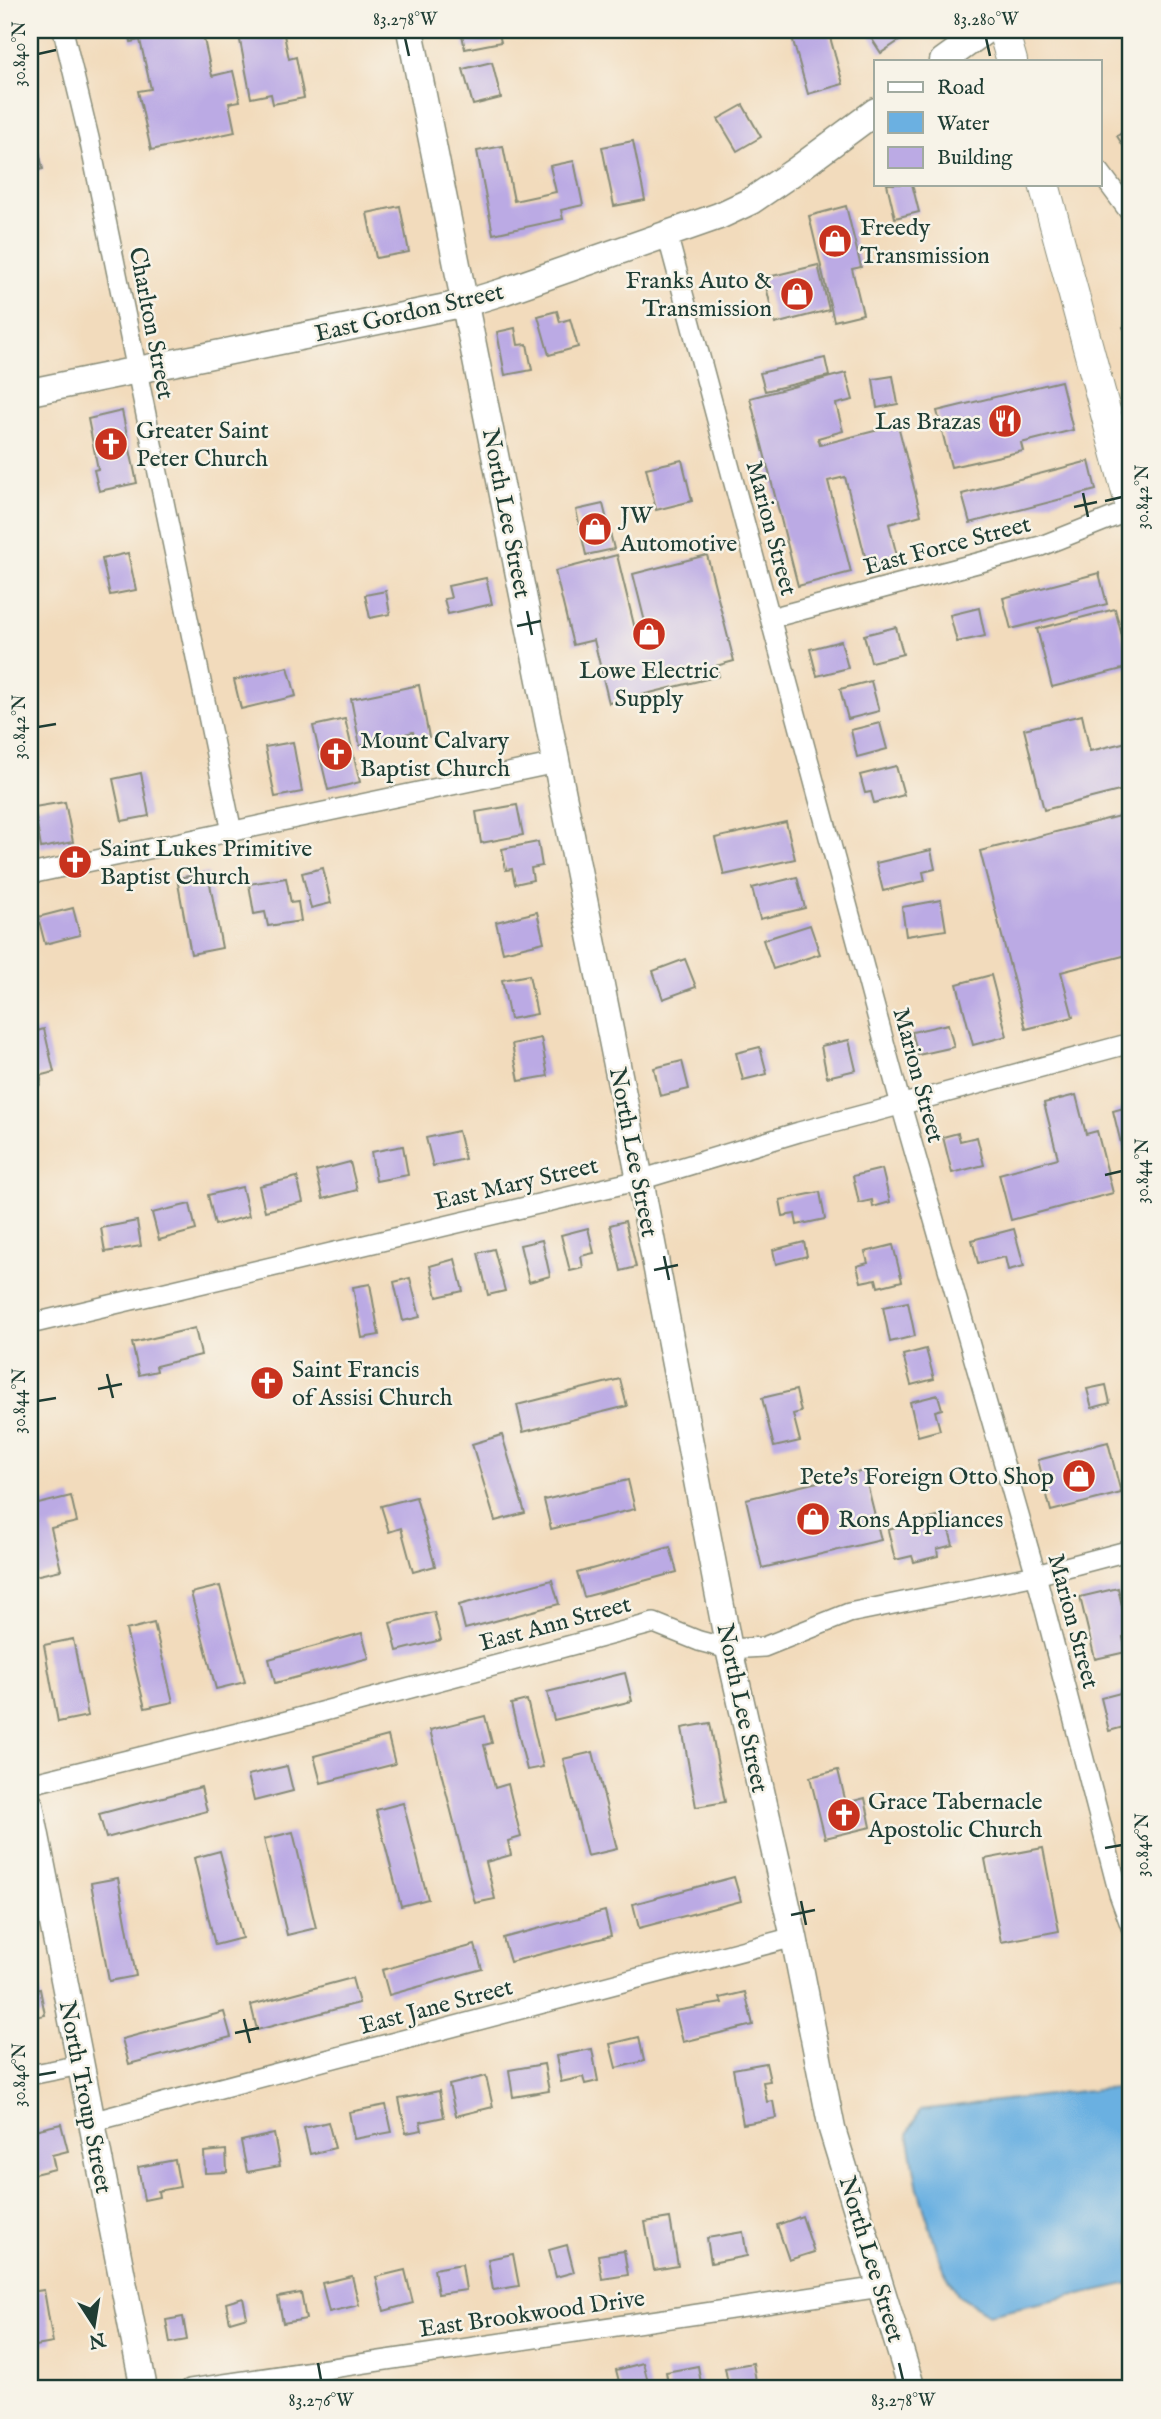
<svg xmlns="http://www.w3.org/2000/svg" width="1161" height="2419" font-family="'IM FELL English',serif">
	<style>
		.water { fill: #6bb0e1; stroke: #45768a; stroke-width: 2 }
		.building { fill: #bbaae4 }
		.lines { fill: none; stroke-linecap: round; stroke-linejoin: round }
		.street-casing { stroke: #888c78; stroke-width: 22 }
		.secondary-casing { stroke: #888c78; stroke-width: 29 }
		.primary-casing { stroke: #888c78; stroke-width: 32 }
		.street { stroke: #fff; stroke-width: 19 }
		.secondary { stroke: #fff; stroke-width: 26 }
		.primary { stroke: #fff; stroke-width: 30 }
		.ticks { fill: none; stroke: #1f3d34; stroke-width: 2.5 }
		.labels { text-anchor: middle; stroke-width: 5; stroke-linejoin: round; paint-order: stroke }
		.poi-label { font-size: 24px; fill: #1f3d34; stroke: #f7f3e8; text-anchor: start }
		.street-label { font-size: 24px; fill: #1f3d34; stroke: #f7f3e8 }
		.neatline { fill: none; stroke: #1f3d34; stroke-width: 2.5 }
		.ticks-label { font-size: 18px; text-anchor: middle; fill: #1f3d34 }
	</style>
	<rect width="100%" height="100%" fill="#f7f3e8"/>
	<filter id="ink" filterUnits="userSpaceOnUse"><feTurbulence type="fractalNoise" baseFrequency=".0143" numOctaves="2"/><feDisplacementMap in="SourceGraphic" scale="14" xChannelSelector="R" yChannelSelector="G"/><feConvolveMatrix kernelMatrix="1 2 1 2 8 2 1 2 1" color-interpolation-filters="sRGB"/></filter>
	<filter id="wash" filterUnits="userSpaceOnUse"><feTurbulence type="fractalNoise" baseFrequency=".00686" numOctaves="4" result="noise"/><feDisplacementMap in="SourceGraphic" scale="28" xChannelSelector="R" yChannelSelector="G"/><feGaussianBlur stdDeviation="1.57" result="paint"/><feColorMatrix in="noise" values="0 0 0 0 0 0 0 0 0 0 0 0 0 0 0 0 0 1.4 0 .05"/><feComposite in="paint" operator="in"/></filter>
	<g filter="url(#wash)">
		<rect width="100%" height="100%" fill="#f2dbbc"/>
		<!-- water -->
		<path class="water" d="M1108,2088L1131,2093V2283L989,2314L959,2296L942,2266L918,2189L908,2134L920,2110Z"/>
		<g id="blocks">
			<!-- building -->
			<g class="building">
				<path d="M129,30H202L212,76L233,71L240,101L229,103L235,132L151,150L138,91L151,89L140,40L131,42Z"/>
				<path d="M238,30H283L289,59L296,57L304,98L273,104L271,94L251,98Z"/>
				<path d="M461,30H498L501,42L465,49Z"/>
				<path d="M790,30H828L843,84L808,94Z"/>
				<path d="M866,30H915L881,53Z"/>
				<path d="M492,62L501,98L473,105L463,69Z"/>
				<path d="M743,105L761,137L737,151L718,119Z"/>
				<path d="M1131,127V158L1117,136Z"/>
				<path d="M633,141L645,200L614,206L602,147Z"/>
				<path d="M37,143L43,169L30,172V145Z"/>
				<path d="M503,146L514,201L556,192L550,166L574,161L583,205L561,210L563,219L493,234L477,151Z"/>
				<path d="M887,184H912L919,212L895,218Z"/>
				<path d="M400,206L409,252L376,258L367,213Z"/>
				<path d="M846,206L861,267L852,269L863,314L834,321L809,216Z"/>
				<path d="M818,265L829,310L775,324L764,278Z"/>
				<path d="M557,311L560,322L570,319L578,347L549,355L538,316Z"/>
				<path d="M1131,322V341L1123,327Z"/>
				<path d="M515,328L518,345L527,344L532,370L505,375L497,332Z"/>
				<path d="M825,358L829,376L765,391L760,373Z"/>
				<path d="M846,373L853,400L836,404L843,431L818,438L820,445L898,425L921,515L889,524L898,560L868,568L845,477L828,481L851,572L798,586L750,398Z"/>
				<path d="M893,376L898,404L877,408L873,379Z"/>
				<path d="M1061,381L1073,430L1021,443L1023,451L951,467L937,411Z"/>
				<path d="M122,411L137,483L99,491L94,470L98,469L88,419Z"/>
				<path d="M682,460L692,501L656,510L646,468Z"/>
				<path d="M1089,461L1096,490L970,523L962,494Z"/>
				<path d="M603,504L614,549L586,555L576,510Z"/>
				<path d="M128,553L136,590L110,595L102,559Z"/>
				<path d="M617,555L635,629L646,626L633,574L707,555L734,661L716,666L719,676L609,703L594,640L573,645L555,571Z"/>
				<path d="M1099,573L1107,604L1011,629L1003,598Z"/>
				<path d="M486,578L492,604L448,614L444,599L451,598L448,586Z"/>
				<path d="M386,591L390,614L370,618L365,595Z"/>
				<path d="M979,608L985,636L957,642L950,615Z"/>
				<path d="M1115,609L1130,667L1052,687L1037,629Z"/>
				<path d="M896,627L903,654L871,662L864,635Z"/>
				<path d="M841,641L848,668L817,676L810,649Z"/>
				<path d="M288,667L296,696L241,709L234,680Z"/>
				<path d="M871,681L879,711L848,719L840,689Z"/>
				<path d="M419,685L429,737L415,739L413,732L360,746L351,699Z"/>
				<path d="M1082,715L1090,751L1131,741V788L1044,810L1024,729Z"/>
				<path d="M345,719L360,782L328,790L313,726Z"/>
				<path d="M880,723L887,749L857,757L851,730Z"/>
				<path d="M293,742L302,792L275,797L265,747Z"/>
				<path d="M896,766L904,795L874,803L871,792L865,793L860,775Z"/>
				<path d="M141,773L149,816L122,821L113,779Z"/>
				<path d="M65,802L73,842L41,848L34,807Z"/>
				<path d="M517,805L523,835L481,843L476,812Z"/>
				<path d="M1131,813V954L1061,972L1073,1017L1026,1029L980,851Z"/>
				<path d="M786,822L795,859L724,875L715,838Z"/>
				<path d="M538,842L542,866L531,868L533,880L515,884L512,869L506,870L502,849Z"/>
				<path d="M931,850L935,869L923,872L925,881L883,891L876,863Z"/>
				<path d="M323,868L331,903L311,908L302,873Z"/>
				<path d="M208,873L222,948L191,954L177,878Z"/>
				<path d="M797,877L805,908L760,919L752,888Z"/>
				<path d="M286,878L291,903L298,902L301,921L268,926L265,912L254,914L249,884Z"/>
				<path d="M941,900L946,930L906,936L902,907Z"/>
				<path d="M73,908L80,935L45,944L38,917Z"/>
				<path d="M537,912L544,942L503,952L496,922Z"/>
				<path d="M810,925L820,954L773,969L763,940Z"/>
				<path d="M685,959L696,987L663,999L653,971Z"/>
				<path d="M529,975L537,1014L510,1019L502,980Z"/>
				<path d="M991,975L1007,1036L973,1045L957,984Z"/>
				<path d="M948,1024L954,1047L918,1055L912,1032Z"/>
				<path d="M44,1029L54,1072L30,1078V1033Z"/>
				<path d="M541,1038L548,1076L519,1081L512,1044Z"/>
				<path d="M849,1040L856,1070L827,1077L821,1046Z"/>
				<path d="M760,1047L767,1074L743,1080L736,1053Z"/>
				<path d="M682,1061L689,1089L660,1096L654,1068Z"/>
				<path d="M1076,1095L1086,1134L1097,1131L1113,1193L1011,1220L999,1174L1058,1158L1044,1103Z"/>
				<path d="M1131,1106V1180H1130L1113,1111Z"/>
				<path d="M458,1131L465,1159L433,1166L426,1138Z"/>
				<path d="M958,1133L960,1141L977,1137L984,1165L952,1173L943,1137Z"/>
				<path d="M403,1146L408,1175L376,1181L371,1152Z"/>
				<path d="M350,1162L357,1190L323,1199L316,1171Z"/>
				<path d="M882,1169L890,1202L873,1207L872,1200L859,1203L853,1176Z"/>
				<path d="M297,1177L303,1202L265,1211L259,1186Z"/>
				<path d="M242,1187L249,1216L215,1225L208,1195Z"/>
				<path d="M820,1192L825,1219L797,1225L795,1214L783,1216L780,1200Z"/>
				<path d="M190,1204L196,1230L159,1240L152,1213Z"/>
				<path d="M137,1221L141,1246L105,1252L101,1228Z"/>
				<path d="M625,1221L636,1267L621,1271L610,1225Z"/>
				<path d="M588,1228L594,1253L581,1256L583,1268L570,1271L561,1235Z"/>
				<path d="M1014,1229L1024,1266L1008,1270L1005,1257L978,1263L972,1240Z"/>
				<path d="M542,1240L550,1276L529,1282L520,1245Z"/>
				<path d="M804,1242L807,1256L776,1264L773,1250Z"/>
				<path d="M893,1245L902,1281L878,1287L876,1279L861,1282L857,1266L868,1263L865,1252Z"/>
				<path d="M494,1249L505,1291L488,1295L478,1253Z"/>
				<path d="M455,1259L463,1291L437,1297L430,1266Z"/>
				<path d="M410,1278L420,1317L403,1321L394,1282Z"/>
				<path d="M370,1284L379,1335L362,1338L353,1287Z"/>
				<path d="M908,1302L915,1336L890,1342L883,1307Z"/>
				<path d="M195,1328L201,1355L156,1366L157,1371L139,1375L132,1343Z"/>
				<path d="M926,1349L934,1379L911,1385L903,1355Z"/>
				<path d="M620,1379L627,1406L523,1432L517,1405Z"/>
				<path d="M1106,1385L1110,1403L1092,1408L1087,1389Z"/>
				<path d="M796,1390L801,1412L793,1414L800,1441L774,1447L762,1398Z"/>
				<path d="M938,1395L942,1409L935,1411L940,1430L918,1436L910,1402Z"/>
				<path d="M30,1416L34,1432L30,1433Z"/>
				<path d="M502,1435L525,1513L495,1521L472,1444Z"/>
				<path d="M1108,1442L1121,1493L1051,1511L1038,1460Z"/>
				<path d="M864,1471L881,1540L762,1568L746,1499Z"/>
				<path d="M628,1480L635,1509L551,1529L544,1500Z"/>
				<path d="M71,1496L77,1522L51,1528L61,1570L30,1577V1506Z"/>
				<path d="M416,1497L435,1566L413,1572L401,1528L389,1532L381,1506Z"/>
				<path d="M945,1515L953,1545L937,1549L938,1556L914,1562L912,1556L895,1560L888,1530Z"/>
				<path d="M670,1547L677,1572L584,1597L577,1573Z"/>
				<path d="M552,1580L559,1604L465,1629L459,1605Z"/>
				<path d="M220,1586L245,1682L216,1689L191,1593Z"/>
				<path d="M1118,1588L1129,1636L1123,1637L1126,1652L1095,1659L1080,1597Z"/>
				<path d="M434,1612L441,1640L397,1651L390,1623Z"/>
				<path d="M154,1623L173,1702L145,1708L126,1630Z"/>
				<path d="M362,1633L369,1658L275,1683L269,1659Z"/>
				<path d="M73,1639L88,1716L58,1722L44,1645Z"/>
				<path d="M625,1673L632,1701L554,1720L547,1692Z"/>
				<path d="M1128,1691L1131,1725L1109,1731L1101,1698Z"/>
				<path d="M527,1700L543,1767L527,1770L511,1704Z"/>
				<path d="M485,1716L492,1743L484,1745L495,1788L508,1784L521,1837L508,1841L511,1855L486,1862L495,1899L475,1903L430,1730Z"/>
				<path d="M710,1723L725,1802L696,1807L682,1728Z"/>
				<path d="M388,1736L395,1764L321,1783L314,1756Z"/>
				<path d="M593,1752L617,1849L587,1856L563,1759Z"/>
				<path d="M287,1766L293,1791L254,1801L248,1775Z"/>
				<path d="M838,1770L846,1803L865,1798L871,1827L825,1838L810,1777Z"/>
				<path d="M201,1787L207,1811L106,1838L99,1814Z"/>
				<path d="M403,1803L428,1899L401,1906L376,1810Z"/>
				<path d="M293,1832L316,1928L287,1935L264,1839Z"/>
				<path d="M1043,1848L1059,1931L1001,1942L985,1859Z"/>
				<path d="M220,1851L242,1938L215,1945L194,1858Z"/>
				<path d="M734,1877L741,1901L639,1928L633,1904Z"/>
				<path d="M118,1878L136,1976L109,1981L91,1883Z"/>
				<path d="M605,1911L611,1936L510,1962L503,1938Z"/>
				<path d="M475,1945L482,1969L389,1995L382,1970Z"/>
				<path d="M352,1978L359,2003L257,2030L251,2005Z"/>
				<path d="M40,1989L45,2015L30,2018V1991Z"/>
				<path d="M745,1992L753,2025L683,2042L675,2011L722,2003L720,1998Z"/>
				<path d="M224,2012L231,2037L129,2064L122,2039Z"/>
				<path d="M639,2037L644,2061L616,2068L610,2044Z"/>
				<path d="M592,2049L598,2081L585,2084L583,2077L561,2082L556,2056Z"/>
				<path d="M766,2063L770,2081L763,2082L767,2102L773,2101L776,2118L743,2124L733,2069Z"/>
				<path d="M544,2064L549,2091L513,2097L509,2070Z"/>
				<path d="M486,2076L493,2107L456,2116L449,2085Z"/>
				<path d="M439,2091L444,2117L420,2122L422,2130L406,2133L399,2099Z"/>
				<path d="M386,2105L392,2132L354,2139L349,2112Z"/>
				<path d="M328,2122L335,2148L310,2154L304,2128Z"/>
				<path d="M61,2124L68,2151L52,2155L55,2169L30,2175V2131Z"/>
				<path d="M274,2134L280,2166L247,2172L241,2141Z"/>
				<path d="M226,2150L227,2172L205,2173L204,2152Z"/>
				<path d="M175,2160L180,2187L158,2191L159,2197L144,2200L138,2167Z"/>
				<path d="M802,2216L814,2252L789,2260L777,2225Z"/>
				<path d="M670,2218L678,2266L654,2270L645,2222Z"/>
				<path d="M743,2232L747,2256L711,2263L707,2238Z"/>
				<path d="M567,2245L574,2272L556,2277L549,2250Z"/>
				<path d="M624,2251L628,2275L602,2279L598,2255Z"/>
				<path d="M513,2254L519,2286L493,2290L488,2259Z"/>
				<path d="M462,2264L466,2290L438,2294L434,2269Z"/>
				<path d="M405,2270L413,2303L384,2311L376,2277Z"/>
				<path d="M352,2276L359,2305L329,2312L322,2283Z"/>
				<path d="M44,2290L53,2343L30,2347V2292Z"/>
				<path d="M301,2293L306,2319L283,2323L278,2297Z"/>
				<path d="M243,2298L247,2317L230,2322L226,2303Z"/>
				<path d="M183,2317L187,2340L170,2343L166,2320Z"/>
				<path d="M643,2363L650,2389H621L616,2370Z"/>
				<path d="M753,2363L757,2387L729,2389L725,2368Z"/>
				<path d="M698,2366L702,2389H669L666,2372Z"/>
			</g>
		</g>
	</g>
	<g filter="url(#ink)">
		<use href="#blocks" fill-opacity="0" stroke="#888c78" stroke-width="2"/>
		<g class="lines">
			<!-- street casing -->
			<g class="street-casing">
				<g id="street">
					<path d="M63,30L89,138L232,832"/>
					<path d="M1100,172L1131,214"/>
					<path d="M667,234L901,1105L1036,1575L1119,1894L1131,1927"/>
					<path d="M771,618L1041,546L1131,510"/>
					<path d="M30,874L556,763"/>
					<path d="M30,1080H31"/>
					<path d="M30,1324L640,1180L799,1132L1131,1043"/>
					<path d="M30,1784L287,1721L654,1623L699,1641L729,1649L764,1647L849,1613L1036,1575L1131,1550"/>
					<path d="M30,2075L80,2065"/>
					<path d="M91,2122L794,1937"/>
					<path d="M190,2389L881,2287"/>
				</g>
			</g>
			<!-- secondary casing -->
			<g class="secondary-casing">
				<g id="secondary">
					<path d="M410,30L640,1180L729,1649L794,1937L832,2129L912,2389"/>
					<path d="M943,61L986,30"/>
					<path d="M30,392L466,303L502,292L719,216L751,201L798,169L876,111"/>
					<path d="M30,1805L144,2389"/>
				</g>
			</g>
			<!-- primary casing -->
			<g class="primary-casing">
				<g id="primary">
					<path d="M1003,30L1012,61"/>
					<path d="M1044,184L1131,507"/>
				</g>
			</g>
			<!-- street -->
			<use href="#street" class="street"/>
			<!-- secondary -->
			<use href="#secondary" class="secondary"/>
			<!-- primary -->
			<use href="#primary" class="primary"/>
		</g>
	</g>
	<!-- ticks -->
	<path class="ticks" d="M405,38L409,56M986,38L990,56M38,54L56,50M1083,493L1088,517M1105,501L1122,497M1074,507L1097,502M527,611L532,635M517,626L541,621M38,727L56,724M1105,1175L1122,1171M664,1256L669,1280M654,1270L678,1265M107,1374L113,1398M98,1389L122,1384M38,1401L56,1398M1105,1848L1122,1845M801,1901L806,1925M791,1915L815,1910M244,2019L250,2043M235,2033L259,2028M38,2075L56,2072M318,2363L321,2380M899,2363L903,2380"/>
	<!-- icons -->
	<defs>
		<g id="shop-disc" transform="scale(1.75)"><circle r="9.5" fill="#c8321e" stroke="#f7f3e8"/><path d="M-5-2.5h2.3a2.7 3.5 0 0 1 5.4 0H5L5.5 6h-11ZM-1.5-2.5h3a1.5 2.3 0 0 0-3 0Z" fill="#fff"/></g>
		<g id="restaurant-disc" transform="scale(1.75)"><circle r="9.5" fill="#c8321e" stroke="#f7f3e8"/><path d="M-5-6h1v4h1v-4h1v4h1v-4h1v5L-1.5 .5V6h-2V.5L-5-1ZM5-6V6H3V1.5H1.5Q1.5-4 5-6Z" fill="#fff"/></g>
		<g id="church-disc" transform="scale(1.75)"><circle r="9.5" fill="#c8321e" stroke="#f7f3e8"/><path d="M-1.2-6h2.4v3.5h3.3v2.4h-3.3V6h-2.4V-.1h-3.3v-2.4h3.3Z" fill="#fff"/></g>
	</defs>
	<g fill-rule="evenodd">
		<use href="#shop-disc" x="835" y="241"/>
		<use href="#shop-disc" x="797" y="294"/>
		<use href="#restaurant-disc" x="1005" y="421"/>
		<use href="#church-disc" x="111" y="444"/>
		<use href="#shop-disc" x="595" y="529"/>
		<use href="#shop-disc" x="649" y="634"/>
		<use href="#church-disc" x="336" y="754"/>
		<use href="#church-disc" x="75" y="862"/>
		<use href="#church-disc" x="267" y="1383"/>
		<use href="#shop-disc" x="1079" y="1476"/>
		<use href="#shop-disc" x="813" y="1519"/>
		<use href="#church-disc" x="844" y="1815"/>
	</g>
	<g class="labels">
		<!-- poi labels -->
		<g class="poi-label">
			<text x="860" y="235">Freedy<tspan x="860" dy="28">Transmission</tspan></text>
			<text x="772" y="288" text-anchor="end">Franks Auto &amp;<tspan x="772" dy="28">Transmission</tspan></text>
			<text x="981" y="429" text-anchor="end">Las Brazas</text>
			<text x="136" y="438">Greater Saint<tspan x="136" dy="28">Peter Church</tspan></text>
			<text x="620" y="523">JW<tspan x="620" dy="28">Automotive</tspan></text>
			<text x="649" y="678" text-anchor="middle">Lowe Electric<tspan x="649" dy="28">Supply</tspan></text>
			<text x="360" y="748">Mount Calvary<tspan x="360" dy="28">Baptist Church</tspan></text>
			<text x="100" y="856">Saint Lukes Primitive<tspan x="100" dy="28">Baptist Church</tspan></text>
			<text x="292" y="1377">Saint Francis<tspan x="292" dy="28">of Assisi Church</tspan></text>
			<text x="1054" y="1484" text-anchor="end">Pete's Foreign Otto Shop</text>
			<text x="838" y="1527">Rons Appliances</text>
			<text x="868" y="1809">Grace Tabernacle<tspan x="868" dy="28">Apostolic Church</tspan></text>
		</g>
		<!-- street labels -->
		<g class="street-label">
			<text transform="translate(409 312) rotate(-13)" y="8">East Gordon Street</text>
			<text transform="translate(152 323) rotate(79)" y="8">Charlton Street</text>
			<text transform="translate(507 513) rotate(79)" y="8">North Lee Street</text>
			<text transform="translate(772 528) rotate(75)" y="8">Marion Street</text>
			<text transform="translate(947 545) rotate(-15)" y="8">East Force Street</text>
			<text transform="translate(919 1075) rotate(75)" y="8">Marion Street</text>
			<text transform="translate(634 1152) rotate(79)" y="8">North Lee Street</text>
			<text transform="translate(516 1183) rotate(-13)" y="8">East Mary Street</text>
			<text transform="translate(1074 1621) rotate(75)" y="8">Marion Street</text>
			<text transform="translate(555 1623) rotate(-15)" y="8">East Ann Street</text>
			<text transform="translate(743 1708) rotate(78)" y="8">North Lee Street</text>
			<text transform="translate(436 2006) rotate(-15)" y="8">East Jane Street</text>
			<text transform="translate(86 2097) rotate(79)" y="8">North Troup Street</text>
			<text transform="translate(872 2259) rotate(73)" y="8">North Lee Street</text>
			<text transform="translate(532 2313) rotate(-8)" y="8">East Brookwood Drive</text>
		</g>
	</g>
	<!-- margin -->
	<rect width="1161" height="2419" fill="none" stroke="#f7f3e8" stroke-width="77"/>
	<!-- legend -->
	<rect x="874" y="60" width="228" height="126" fill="#f7f3e8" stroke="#a1aaa0" stroke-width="2"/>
	<rect x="888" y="82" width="35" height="10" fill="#ffffff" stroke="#a1aaa0" stroke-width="2"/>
	<text x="937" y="94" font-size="21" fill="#1f3d34">Road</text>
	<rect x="888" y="112" width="35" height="21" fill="#6bb0e1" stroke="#a1aaa0" stroke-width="2"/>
	<text x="937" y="130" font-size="21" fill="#1f3d34">Water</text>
	<rect x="888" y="147" width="35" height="21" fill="#bbaae4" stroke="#a1aaa0" stroke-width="2"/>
	<text x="937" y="164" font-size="21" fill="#1f3d34">Building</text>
	<!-- north arrow -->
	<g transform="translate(94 2325) rotate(168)" stroke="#f7f3e8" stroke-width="5" paint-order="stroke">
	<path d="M0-5L12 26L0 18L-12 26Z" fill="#1f3d34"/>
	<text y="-10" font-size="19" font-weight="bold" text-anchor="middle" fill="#1f3d34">N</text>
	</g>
	<rect x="38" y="38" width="1084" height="2342" class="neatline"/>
	<g class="ticks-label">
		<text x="405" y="25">83.278°W</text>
		<text x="986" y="25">83.280°W</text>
		<text transform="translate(19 54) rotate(-90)" y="6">30.840°N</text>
		<text transform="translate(1142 497) rotate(-90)" y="6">30.842°N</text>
		<text transform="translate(19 727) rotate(-90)" y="6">30.842°N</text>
		<text transform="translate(1142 1171) rotate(-90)" y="6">30.844°N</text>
		<text transform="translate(19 1401) rotate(-90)" y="6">30.844°N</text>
		<text transform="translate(1142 1845) rotate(-90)" y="6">30.846°N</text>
		<text transform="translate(19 2075) rotate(-90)" y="6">30.846°N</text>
		<text x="321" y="2406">83.276°W</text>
		<text x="903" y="2406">83.278°W</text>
	</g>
</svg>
